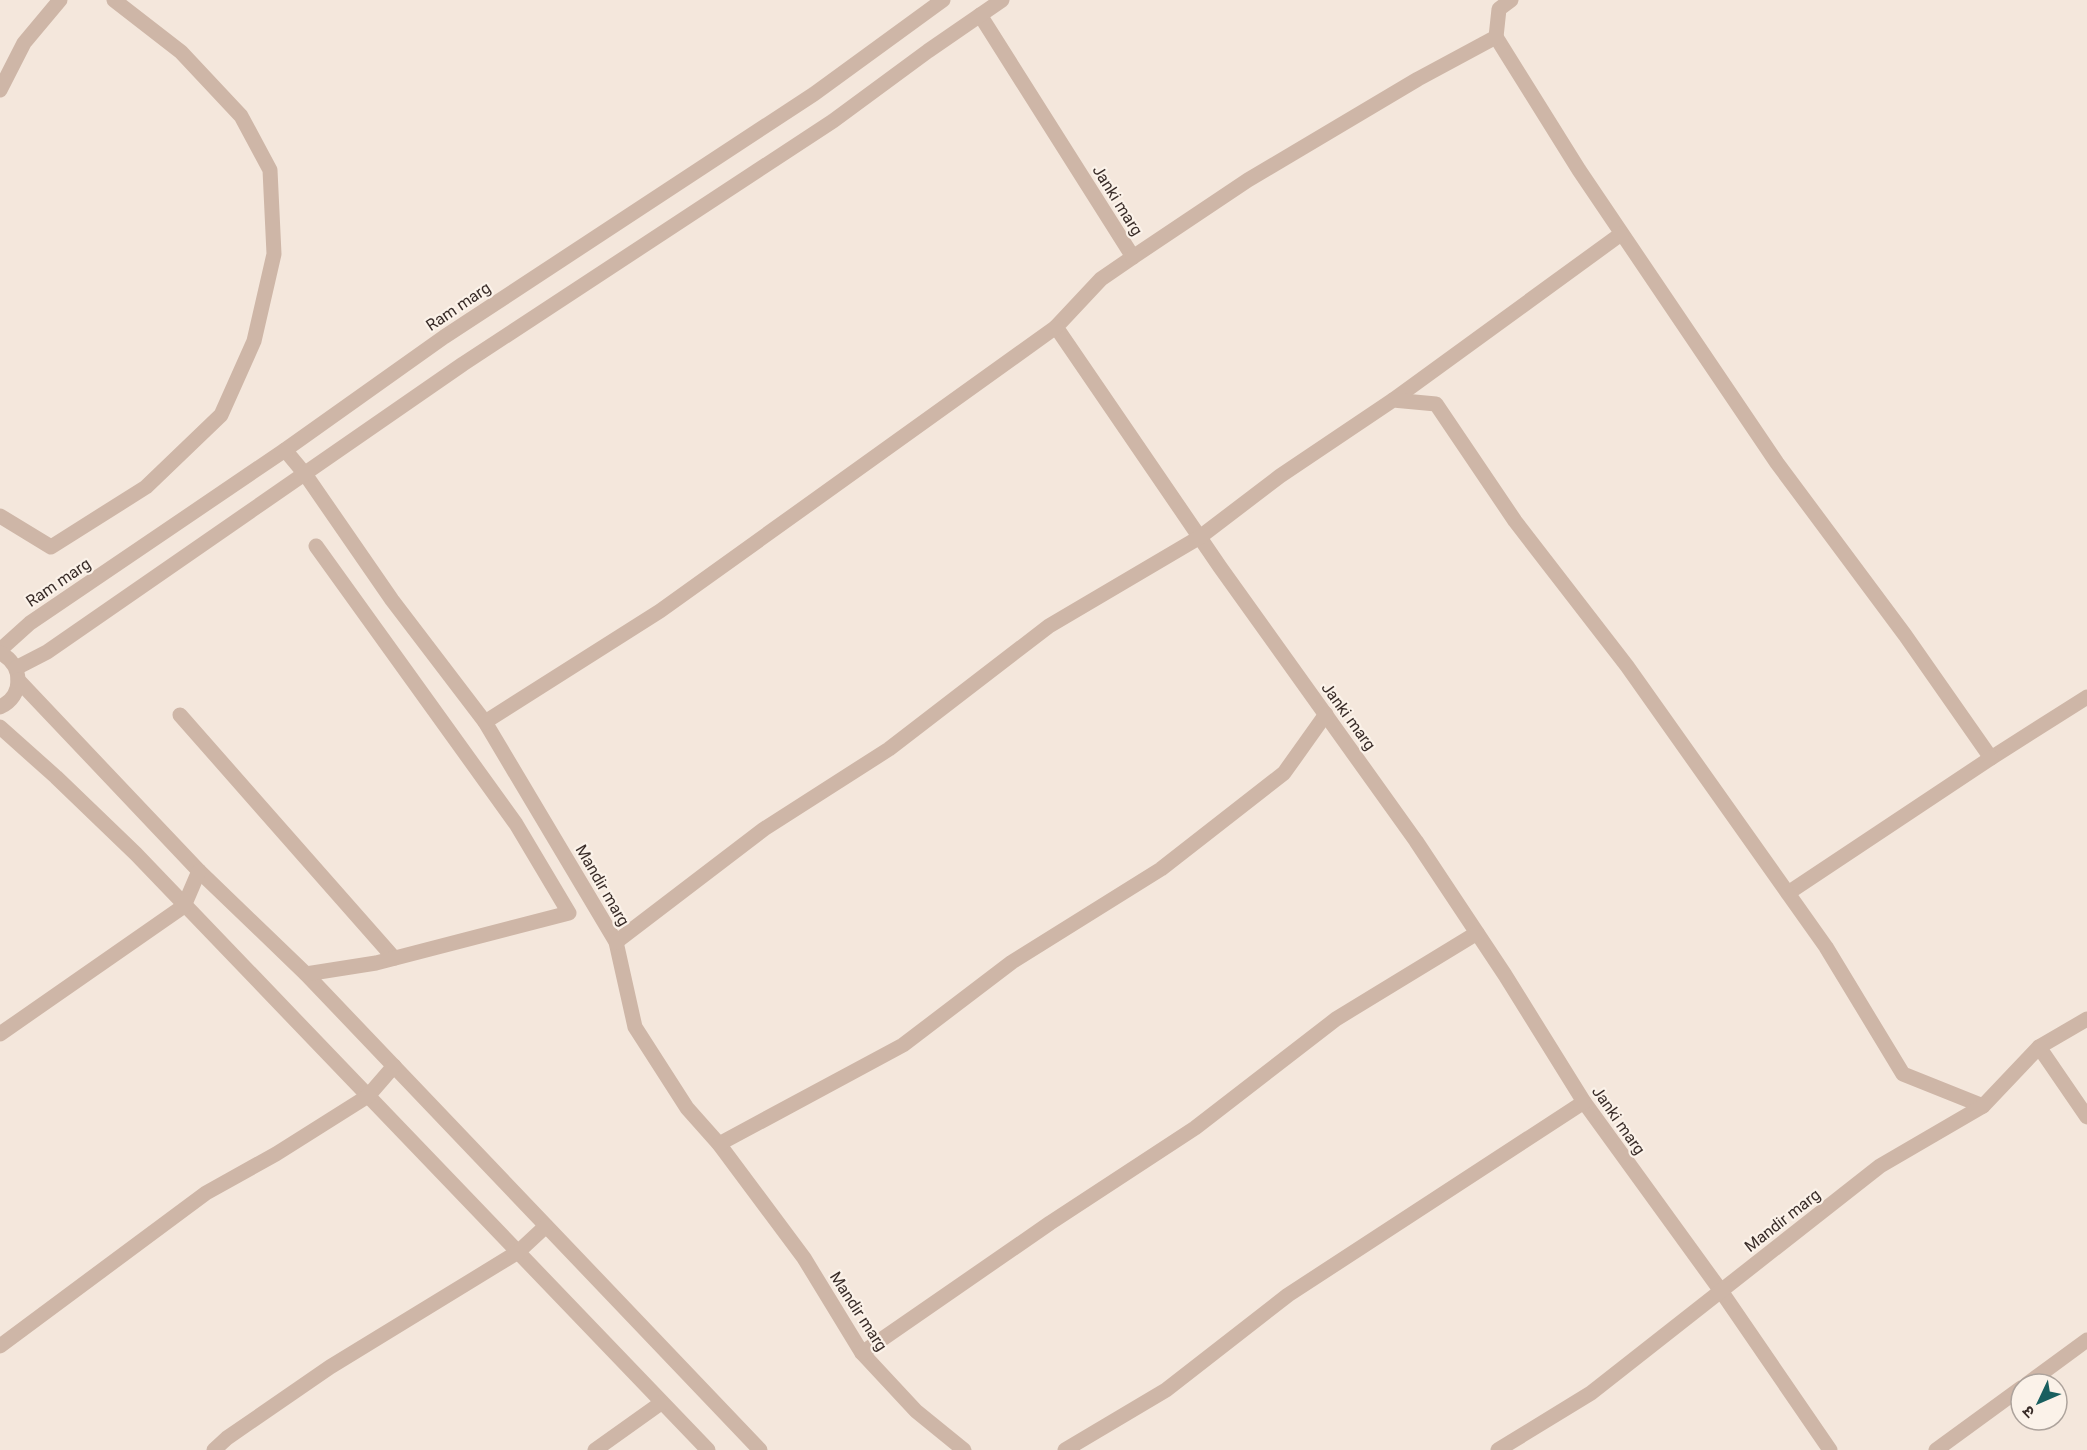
<svg xmlns="http://www.w3.org/2000/svg" width="2087" height="1450" font-family="Roboto,'Noto Sans Devanagari',sans-serif">
	<style>
		.lines { fill: none; stroke-linecap: round; stroke-linejoin: round }
		.minor { stroke: #ceb6a7; stroke-width: 15 }
		.labels { text-anchor: middle; stroke-width: 4.5; stroke-linejoin: round; paint-order: stroke }
		.street-label { font-size: 16px; fill: #392c28; stroke: #fbf2e9 }
	</style>
	<rect width="100%" height="100%" fill="#f4e7dc"/>
	<g class="lines">
		<!-- minor -->
		<g class="minor">
			<path d="M980,15L1133,257L1101,279L1056,327L1220,567L1416,841L1505,975L1584,1102L1721,1291L1830,1450"/>
			<path d="M1496,37L1579,170L1777,463L1905,635L1991,758L2087,697"/>
			<path d="M0,90L24,43L60,0"/>
			<path d="M1133,257L1248,180L1418,79L1496,37L1499,9L1511,0"/>
			<path d="M1393,400L1621,234"/>
			<path d="M285,450L305,474L392,600L485,722L616,942L635,1027L687,1108L719,1144L804,1258L862,1353L916,1411L964,1450"/>
			<path d="M0,516L51,547L146,487L221,415L254,341L274,254L270,170L241,116L181,52L114,0"/>
			<path d="M0,650L30,623L285,450L444,337L814,94L943,0"/>
			<path d="M0,653C24,665 24,696 0,707"/>
			<path d="M16,668L47,652L463,364L833,121L928,51L1002,0"/>
			<path d="M18,680L199,871L306,974L760,1450"/>
			<path d="M180,715L394,958"/>
			<path d="M485,722L660,611L1056,327"/>
			<path d="M0,727L56,777L136,854L708,1450"/>
			<path d="M1788,893L1991,758"/>
			<path d="M616,942L764,829L889,749L1049,626L1200,537L1280,476L1393,400L1436,404L1515,521L1627,666L1826,947L1903,1074L1983,1106"/>
			<path d="M306,974L376,963L569,913L516,824L316,546"/>
			<path d="M0,1034L184,906L199,871"/>
			<path d="M2039,1047L2087,1117"/>
			<path d="M719,1144L903,1045L1012,962L1161,869L1284,773L1326,714"/>
			<path d="M0,1346L206,1193L276,1154L368,1096L394,1066"/>
			<path d="M862,1353L1050,1223L1195,1128L1336,1019L1477,933"/>
			<path d="M2027,1384L2087,1340"/>
			<path d="M214,1450L227,1438L330,1367L518,1252L546,1226"/>
			<path d="M595,1450L661,1403"/>
			<path d="M1065,1450L1166,1390L1288,1295L1584,1102"/>
			<path d="M1498,1450L1591,1393L1880,1166L1983,1106L2039,1047L2087,1019"/>
			<path d="M1936,1450L2021,1388"/>
		</g>
	</g>
	<g class="labels">
		<!-- street labels -->
		<g class="street-label">
			<text transform="translate(1118 200) rotate(58)" y="6">Janki marg</text>
			<text transform="translate(458 306) rotate(-34)" y="6">Ram marg</text>
			<text transform="translate(58 582) rotate(-34)" y="6">Ram marg</text>
			<text transform="translate(1349 716) rotate(54)" y="6">Janki marg</text>
			<text transform="translate(603 885) rotate(60)" y="6">Mandir marg</text>
			<text transform="translate(1619 1120) rotate(55)" y="6">Janki marg</text>
			<text transform="translate(1782 1220) rotate(-38)" y="6">Mandir marg</text>
			<text transform="translate(859 1311) rotate(57)" y="6">Mandir marg</text>
		</g>
	</g>
	<!-- north arrow -->
	<g transform="translate(2039 1402) rotate(226)"><circle r="28" fill="#fbf2e9" stroke="#ada39c" stroke-width="1.5"/>
	<path d="M0-4.5L10 22L0 15L-10 22Z" fill="#195f5f"/>
	<text y="-9" font-size="16" font-weight="bold" text-anchor="middle" fill="#392c28">उ</text>
	</g>
</svg>
